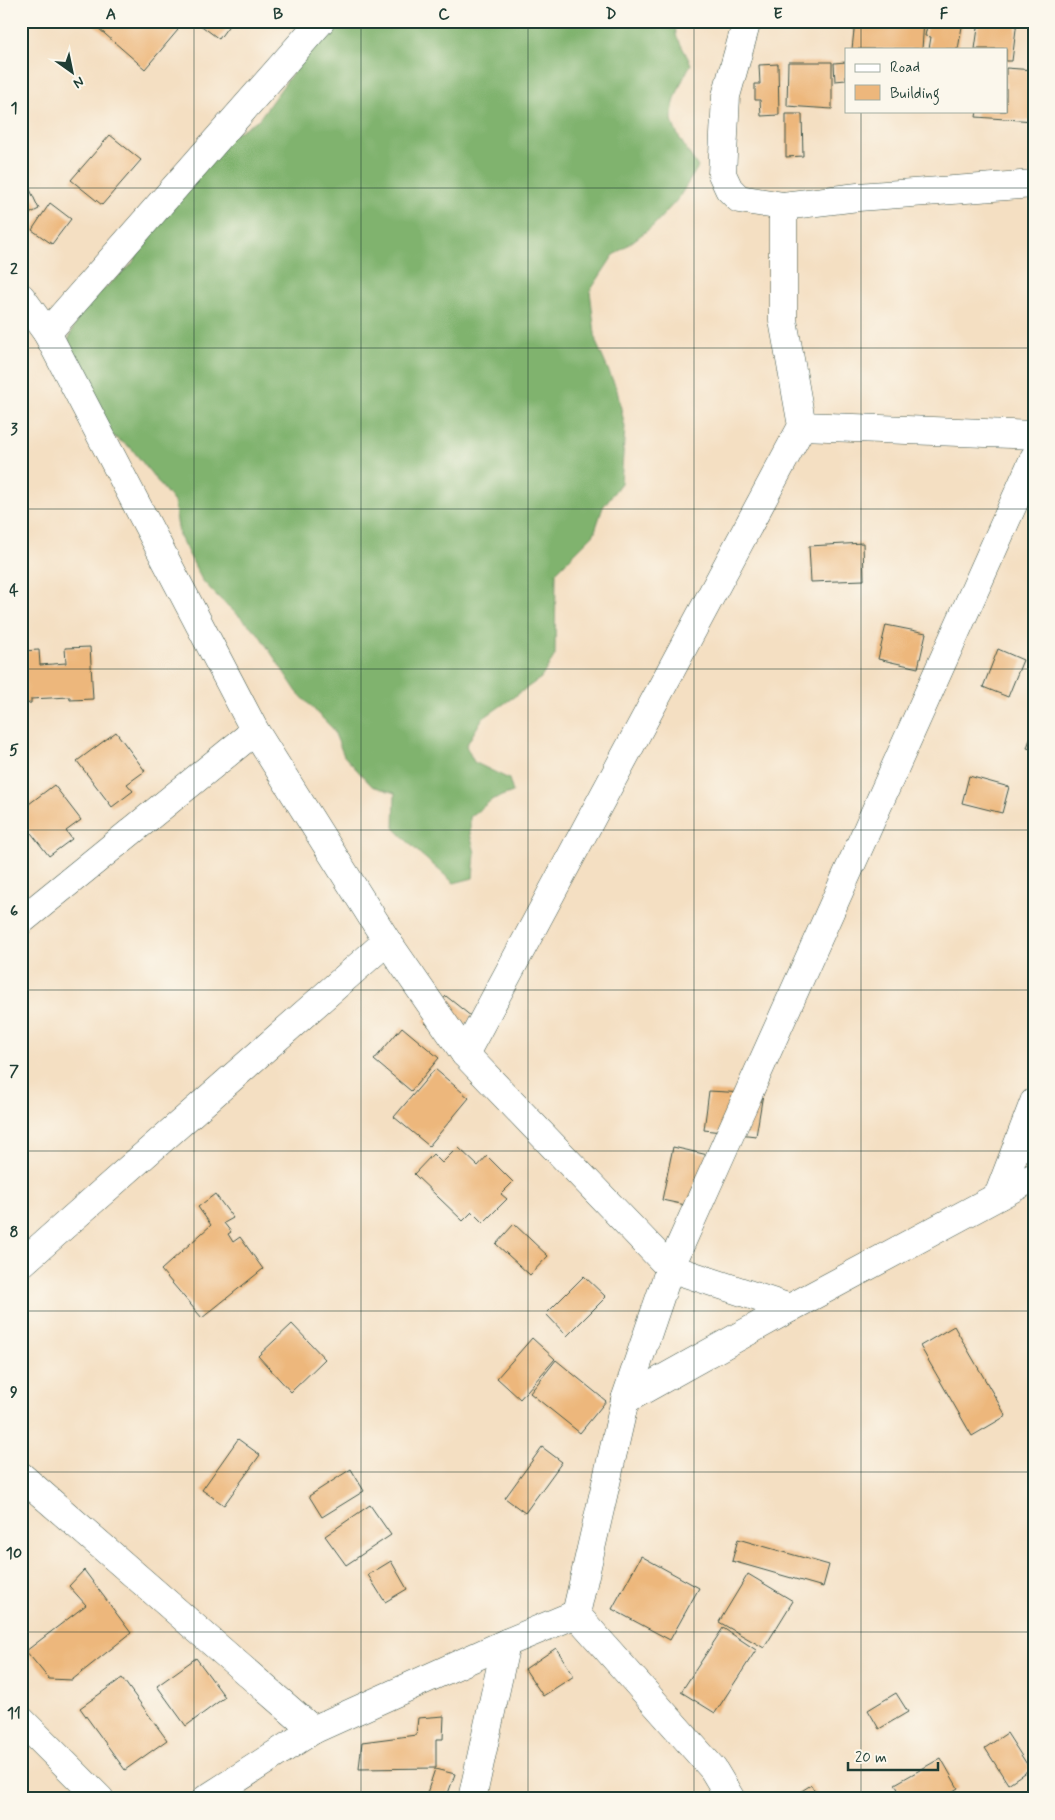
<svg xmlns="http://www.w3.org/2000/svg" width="1055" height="1820" font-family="Mynerve,sans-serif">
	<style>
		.forest { fill: #80b36e; stroke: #507851 }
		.building { fill: #edb77c }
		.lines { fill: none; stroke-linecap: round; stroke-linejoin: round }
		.street-casing { stroke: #3f5549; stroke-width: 29 }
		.street { stroke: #fff; stroke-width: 28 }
		.grid { fill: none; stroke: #1f3d34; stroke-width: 1; stroke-opacity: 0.55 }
		.neatline { fill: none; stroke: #1f3d34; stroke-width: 2 }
		.grid-label { font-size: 16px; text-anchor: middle; font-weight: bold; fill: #1f3d34 }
	</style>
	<rect width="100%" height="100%" fill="#fbf7ec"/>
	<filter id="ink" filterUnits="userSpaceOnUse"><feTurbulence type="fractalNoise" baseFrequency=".02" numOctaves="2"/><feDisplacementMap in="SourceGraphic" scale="10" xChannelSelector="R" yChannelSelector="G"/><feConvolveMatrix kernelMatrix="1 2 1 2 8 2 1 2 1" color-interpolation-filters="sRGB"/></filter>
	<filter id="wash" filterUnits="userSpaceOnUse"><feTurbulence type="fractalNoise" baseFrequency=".0096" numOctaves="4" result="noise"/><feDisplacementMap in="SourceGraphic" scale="20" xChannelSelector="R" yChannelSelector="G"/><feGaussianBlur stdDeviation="1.12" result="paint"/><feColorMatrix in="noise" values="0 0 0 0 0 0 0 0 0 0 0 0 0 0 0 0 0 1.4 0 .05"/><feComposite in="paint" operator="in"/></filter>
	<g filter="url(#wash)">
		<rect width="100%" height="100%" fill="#f4dfc2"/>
		<!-- forest -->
		<path class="forest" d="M336,21H675L676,35L691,64C683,78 671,102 672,119C673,131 691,156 698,167L678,199L653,226L613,256L590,291L596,342L617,390L625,427L621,483L603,507L594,534L556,572L555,655L541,678L482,719L466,746L474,762L509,779L513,792L493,799L470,817V834L475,853L473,878L454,883L418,852L394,828L395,793L372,786L344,756L333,729L297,692L258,633L218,597L202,580L179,535L174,502L131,448L101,428L63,363L69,338L82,308L131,265L168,208L222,142L259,119L324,30Z"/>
		<g id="blocks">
			<!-- building -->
			<g class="building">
				<path d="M90,21H168L178,30L145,69Z"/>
				<path d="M195,21H227L230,24L219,39Z"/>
				<path d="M855,21H924L922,49H852Z"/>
				<path d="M928,21H963L958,49H929L931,37L925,36Z"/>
				<path d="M979,21H1017L1012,61H1006V49H975Z"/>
				<path d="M788,62H832V109L787,106Z"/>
				<path d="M846,62V80L835,81L834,63Z"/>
				<path d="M778,64L779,115L761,116L760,100H755V84H760L759,65Z"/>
				<path d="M1006,68L1034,70V121L976,117L977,111H1006Z"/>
				<path d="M786,114H802L803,156L786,157Z"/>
				<path d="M110,135L141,160L102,205L71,180Z"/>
				<path d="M21,170L39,209L21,218Z"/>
				<path d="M50,203L71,219L52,244L32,230Z"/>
				<path d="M863,543L864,580L811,582L809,546Z"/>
				<path d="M886,625L926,633L918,668L878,659Z"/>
				<path d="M90,647L93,699L70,700V697L31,699V703L21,704V651L39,650L40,665L66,663L65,648Z"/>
				<path d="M998,649L1023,660L1008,697L983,687Z"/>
				<path d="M1033,730H1034V750L1027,748Z"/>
				<path d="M116,732L145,771L127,784L133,791L112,807L77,761Z"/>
				<path d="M969,776L1009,787L1002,813L962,803Z"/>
				<path d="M54,785L81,820L66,831L72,839L49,856L21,820V810Z"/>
				<path d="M446,996L472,1017L450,1044L424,1022Z"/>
				<path d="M402,1027L439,1058L411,1091L374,1060Z"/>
				<path d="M435,1069L469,1098L429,1146L394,1117Z"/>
				<path d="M709,1091L763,1094L756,1136L704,1130Z"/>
				<path d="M458,1147L478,1166L487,1156L513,1182L501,1194L507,1199L483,1223L472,1212L463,1221L414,1174L433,1154L442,1163Z"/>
				<path d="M673,1147L721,1158L709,1210L662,1200Z"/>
				<path d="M215,1194L233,1218L224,1223L231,1232L228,1234L233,1242L240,1237L263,1269L202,1318L161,1270L211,1225L198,1207Z"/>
				<path d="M514,1224L548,1256L530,1275L496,1244Z"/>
				<path d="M584,1276L606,1297L567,1336L546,1314Z"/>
				<path d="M292,1324L325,1359L291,1392L258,1356Z"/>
				<path d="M954,1326L1006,1416L972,1436L920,1346Z"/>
				<path d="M532,1338L555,1359L520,1399L497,1378Z"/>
				<path d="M556,1360L606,1401L580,1433L530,1393Z"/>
				<path d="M238,1439L260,1455L224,1505L202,1490Z"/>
				<path d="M542,1447L562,1462L525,1513L505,1498Z"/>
				<path d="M351,1469L364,1491L322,1517L309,1496Z"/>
				<path d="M370,1505L391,1535L346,1565L325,1536Z"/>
				<path d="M738,1539L829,1565L823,1587L732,1561Z"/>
				<path d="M641,1556L699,1588L670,1640L612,1609Z"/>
				<path d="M391,1561L407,1589L385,1602L368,1575Z"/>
				<path d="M84,1570L131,1633L72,1680L49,1679L26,1651L86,1605L69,1586Z"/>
				<path d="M748,1574L793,1601L764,1648L719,1622Z"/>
				<path d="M723,1628L756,1650L715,1713L681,1692Z"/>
				<path d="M556,1648L574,1676L543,1696L525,1669Z"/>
				<path d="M196,1658L225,1697L186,1726L157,1686Z"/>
				<path d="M122,1678L167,1740L125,1770L80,1708Z"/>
				<path d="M896,1693L908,1712L879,1729L868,1710Z"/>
				<path d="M444,1716L443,1739H436V1768L359,1769L362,1742L416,1735L418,1718Z"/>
				<path d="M1007,1733L1030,1769L1008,1784L985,1748Z"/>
				<path d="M941,1758L958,1788L940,1799H903L895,1784Z"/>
				<path d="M435,1769L455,1774L446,1799L427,1793Z"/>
				<path d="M811,1785L819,1799H789Z"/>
			</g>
		</g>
	</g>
	<g filter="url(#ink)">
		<use href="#blocks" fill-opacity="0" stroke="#3f5549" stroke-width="1"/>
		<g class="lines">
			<!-- street casing -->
			<g class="street-casing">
				<g id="street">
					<path d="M747,21L726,96L722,174L729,189L739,199L783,206L858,197L1034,184"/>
					<path d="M21,297L47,333L255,731L387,941L465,1054L670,1268L790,1308"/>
					<path d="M47,333L321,21"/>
					<path d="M802,426L1034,435"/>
					<path d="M21,921L255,731"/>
					<path d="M465,1054L802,426L783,320V206"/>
					<path d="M998,1196L1034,1102"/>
					<path d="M21,1264L387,941"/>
					<path d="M625,1400L790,1308L1034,1177"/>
					<path d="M21,1476L313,1730"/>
					<path d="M576,1614L713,1769L731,1799"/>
					<path d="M21,1720L100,1799"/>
					<path d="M206,1799L313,1730L506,1643L576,1614L625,1400L670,1268L1034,458"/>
					<path d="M472,1799L506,1643"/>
				</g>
			</g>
			<!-- street -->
			<use href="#street" class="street"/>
		</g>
	</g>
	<!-- grid -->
	<path class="grid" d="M194,21V1799M361,21V1799M528,21V1799M694,21V1799M861,21V49M861,111V1799M21,188H1034M21,348H1034M21,509H1034M21,669H1034M21,830H1034M21,990H1034M21,1151H1034M21,1311H1034M21,1472H1034M21,1632H1034"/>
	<!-- margin -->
	<rect width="1055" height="1820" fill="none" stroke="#fbf7ec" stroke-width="55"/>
	<!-- legend -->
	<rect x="845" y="48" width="162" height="65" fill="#fbf7ec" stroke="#a3ada2"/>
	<rect x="855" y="64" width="25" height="8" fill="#ffffff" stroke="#a3ada2"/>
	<text x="890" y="72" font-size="15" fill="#1f3d34">Road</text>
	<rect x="855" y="85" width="25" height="15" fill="#edb77c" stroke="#a3ada2"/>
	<text x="890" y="98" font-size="15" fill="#1f3d34">Building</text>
	<!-- north arrow -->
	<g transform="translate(72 72) rotate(147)" stroke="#fbf7ec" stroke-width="4" paint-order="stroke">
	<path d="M0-4L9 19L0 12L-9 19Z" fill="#1f3d34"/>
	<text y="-8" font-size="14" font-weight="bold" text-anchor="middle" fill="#1f3d34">N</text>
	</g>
	<!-- scale -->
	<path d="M848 1762v8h90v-8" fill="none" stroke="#1f3d34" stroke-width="2.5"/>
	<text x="855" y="1762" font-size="15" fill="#1f3d34" stroke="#fbf7ec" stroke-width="4" paint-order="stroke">20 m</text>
	<rect x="28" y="28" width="1000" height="1764" class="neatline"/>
	<g class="grid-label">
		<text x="111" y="19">A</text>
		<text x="278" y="19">B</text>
		<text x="444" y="19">C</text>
		<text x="611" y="19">D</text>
		<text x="778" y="19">E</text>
		<text x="944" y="19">F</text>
		<text x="14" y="113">1</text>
		<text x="14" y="274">2</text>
		<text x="14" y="434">3</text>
		<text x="14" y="595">4</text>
		<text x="14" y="755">5</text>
		<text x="14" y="916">6</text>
		<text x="14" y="1076">7</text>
		<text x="14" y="1237">8</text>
		<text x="14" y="1397">9</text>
		<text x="14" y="1558">10</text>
		<text x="14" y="1718">11</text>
	</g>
</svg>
